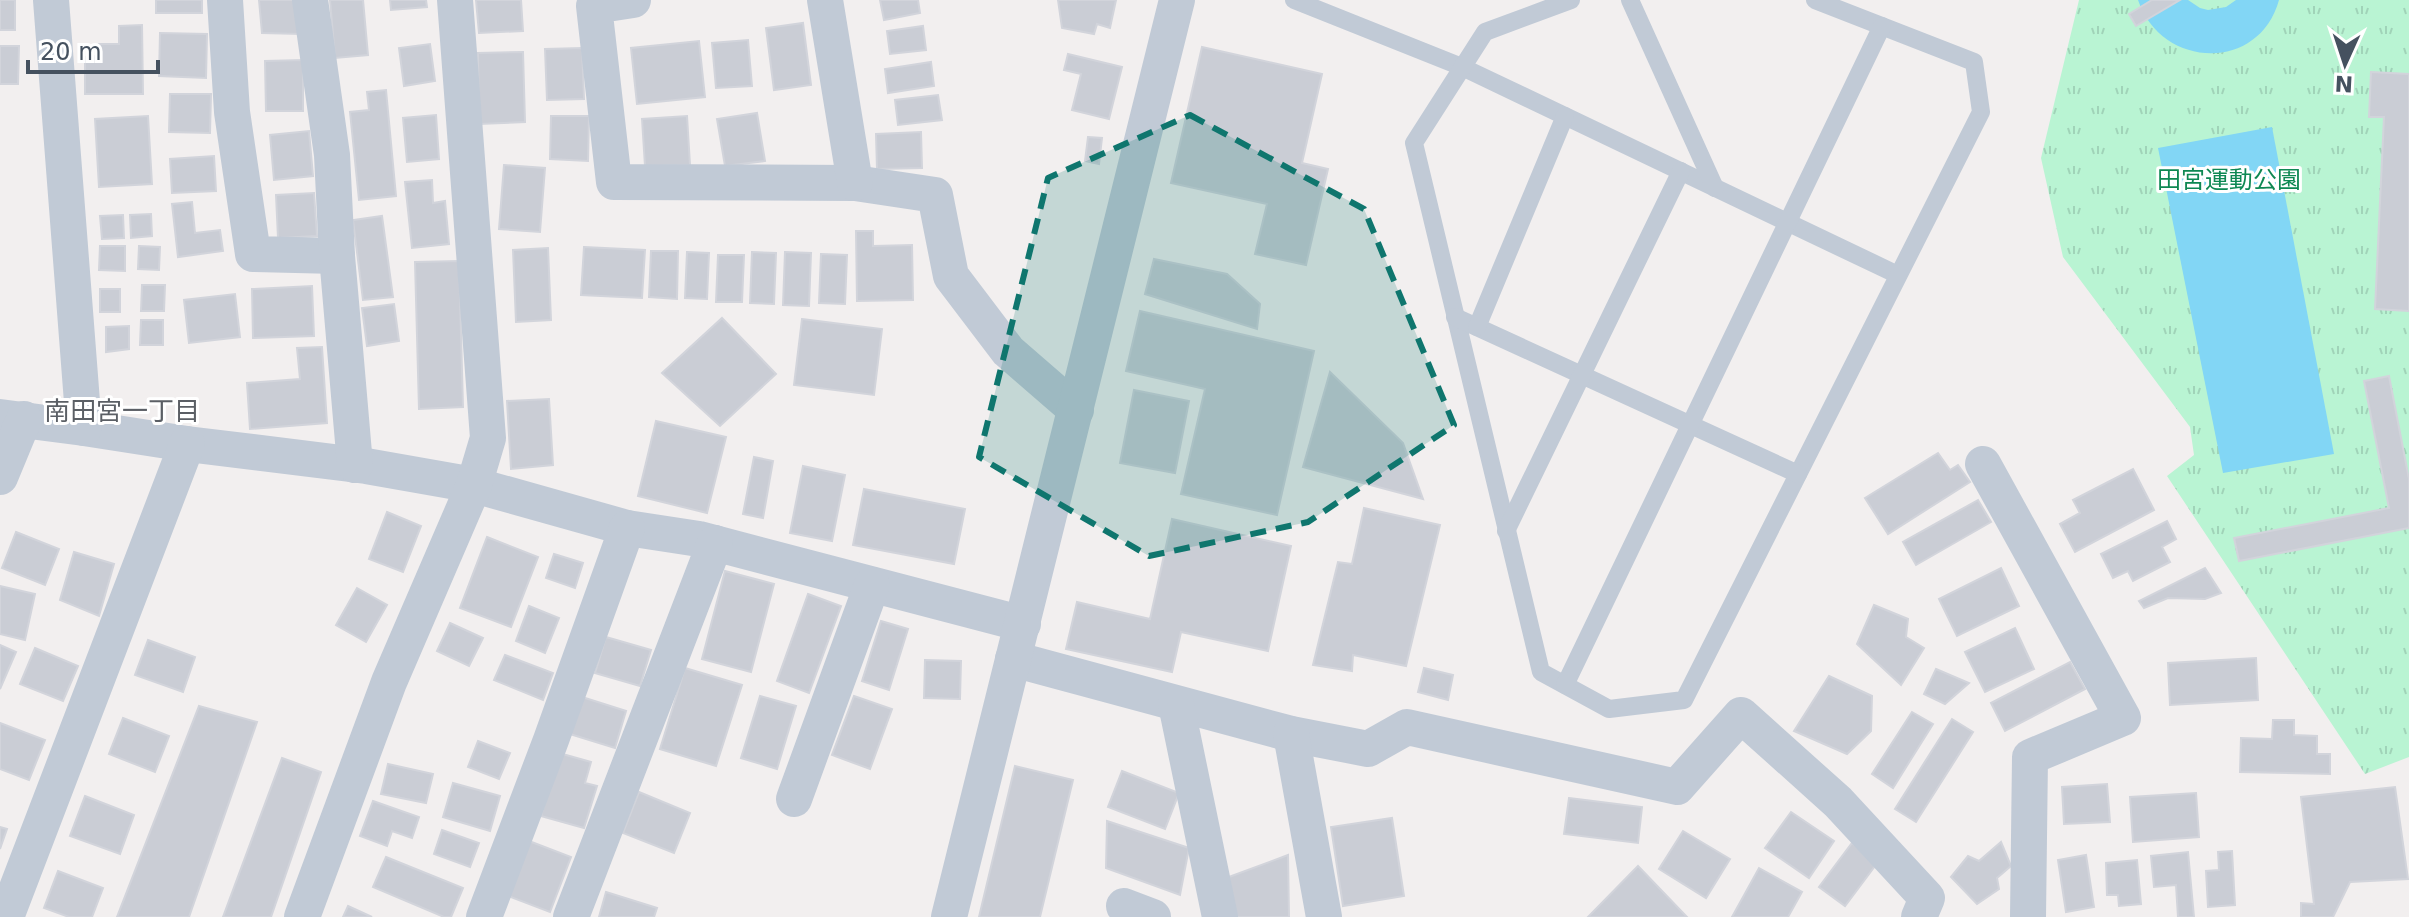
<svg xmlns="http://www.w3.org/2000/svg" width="2409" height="917" font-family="'DejaVu Sans','Noto Sans JP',sans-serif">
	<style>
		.grass { fill: url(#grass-tufts) }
		.water { fill: #82d6f5 }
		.building { fill: #cacdd5; stroke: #d2d4db; stroke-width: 2 }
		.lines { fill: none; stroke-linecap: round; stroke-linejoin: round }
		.lane { stroke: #c1cad6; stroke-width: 18 }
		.street { stroke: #c1cad6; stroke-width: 36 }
		.marked { fill: #0f766e; fill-opacity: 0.2; stroke: #0f766e; stroke-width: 6; stroke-dasharray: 16 10; stroke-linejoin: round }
		.labels { text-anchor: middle; stroke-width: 6; stroke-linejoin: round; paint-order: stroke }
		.park-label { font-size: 24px; fill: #0e8853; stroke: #fff }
		.neighbourhood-label { font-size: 26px; fill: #5b5f65; stroke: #fff }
	</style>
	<defs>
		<pattern id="grass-tufts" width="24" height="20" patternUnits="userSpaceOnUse" patternTransform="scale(2)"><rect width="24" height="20" fill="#b9f4d3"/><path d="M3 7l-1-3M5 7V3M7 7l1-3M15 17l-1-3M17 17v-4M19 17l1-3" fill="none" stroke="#a0d3b8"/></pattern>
	</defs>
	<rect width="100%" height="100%" fill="#f2efef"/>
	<!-- grass -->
	<path class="grass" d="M2079,0H2409V757L2365,774L2167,476L2194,455L2190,427L2063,257L2041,158Z"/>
	<!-- water -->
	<g class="water">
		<path d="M2138,0H2188L2200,8L2208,10L2226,7L2236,0H2279C2259,73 2161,69 2138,0Z"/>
		<path d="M2272,127L2334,454L2223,473L2158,148Z"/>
	</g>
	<!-- building -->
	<g class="building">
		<rect x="0" y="0" width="15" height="30"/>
		<rect x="156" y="0" width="46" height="13"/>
		<path d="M259,0H298L301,34L262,33Z"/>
		<path d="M330,0H363L368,55L335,58Z"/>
		<path d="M390,0H426L427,7L391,10Z"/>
		<path d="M476,0H521L523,31L479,33Z"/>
		<path d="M880,0H918L920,13L884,20Z"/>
		<path d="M1058,0H1116L1110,28L1097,24L1094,34L1062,28Z"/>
		<path d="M2152,0H2180L2136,26L2129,14Z"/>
		<path d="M803,23L811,85L774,90L766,28Z"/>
		<path d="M142,25L143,94H85V57L98,56L99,44H119V26Z"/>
		<path d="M923,26L926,50L890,54L887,31Z"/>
		<path d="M160,33L207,34L206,78L159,76Z"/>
		<path d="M748,40L752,86L716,88L712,43Z"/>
		<path d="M699,41L705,97L637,104L631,48Z"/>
		<path d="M430,44L435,81L404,86L399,48Z"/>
		<path d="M0,46H19L18,84H0Z"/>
		<path d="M1202,47L1322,74L1302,163L1328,169L1306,265L1255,254L1267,204L1171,183Z"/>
		<path d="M582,48L584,99L547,100L545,49Z"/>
		<path d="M523,52L525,122L479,124L478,53Z"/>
		<path d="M1068,54L1122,67L1109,119L1072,110L1081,74L1064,70Z"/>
		<path d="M303,60V111H266L265,61Z"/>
		<path d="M931,62L934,86L888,93L885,69Z"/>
		<path d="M2371,72L2409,74V311L2375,309L2384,117H2369Z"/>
		<path d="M386,90L396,196L359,200L350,112L369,110L367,92Z"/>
		<path d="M170,94H211L210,133L169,132Z"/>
		<path d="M938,95L942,120L898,125L895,100Z"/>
		<path d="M757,113L765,161L725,166L717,119Z"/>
		<path d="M436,115L439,159L407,162L403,118Z"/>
		<path d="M148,116L152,184L99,187L95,119Z"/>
		<path d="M551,116H589L588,161L550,159Z"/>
		<path d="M687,116L690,165L645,166L642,119Z"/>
		<path d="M309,131L313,176L274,180L270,135Z"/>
		<path d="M921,132L922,168L877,169L876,134Z"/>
		<path d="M1088,137L1102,138L1099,164L1085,161Z"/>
		<path d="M214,156L216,191L172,193L170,159Z"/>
		<path d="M504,165L545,168L540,232L499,229Z"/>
		<path d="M432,180L433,203L445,201L449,244L412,248L405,182Z"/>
		<path d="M314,193L317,236L278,238L276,195Z"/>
		<path d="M192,202L195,233L220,230L223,251L178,257L172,204Z"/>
		<path d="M151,214L152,236L131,238L130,215Z"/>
		<path d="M123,215L124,238L102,239L100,216Z"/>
		<path d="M382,216L393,297L363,300L353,220Z"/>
		<path d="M856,231H873V246L912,245L913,300L857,301Z"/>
		<path d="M100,246H125V271L99,270Z"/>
		<path d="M139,246L160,247L159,270L138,269Z"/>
		<path d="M584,247L645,250L642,298L581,295Z"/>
		<path d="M548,248L551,320L516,322L513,250Z"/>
		<path d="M651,251H678L677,299L649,297Z"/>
		<path d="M687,252L709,253L707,299L685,298Z"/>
		<path d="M752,252L776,253L774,304L750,303Z"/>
		<path d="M785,252L811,253L809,306L783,305Z"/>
		<path d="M821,254L847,255L845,304L819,303Z"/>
		<path d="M718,255H744L742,302H716Z"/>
		<path d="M1154,259L1227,274L1260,304L1257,329L1145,294Z"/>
		<path d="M459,261L463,407L419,409L415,262Z"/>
		<path d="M142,285H165L164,311H141Z"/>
		<path d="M312,286L314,336L253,338L252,289Z"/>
		<rect x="100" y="289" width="20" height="23"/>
		<path d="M235,294L240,337L189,343L184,300Z"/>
		<path d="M394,304L399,341L367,346L362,308Z"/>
		<path d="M1140,311L1314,351L1277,515L1181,494L1205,389L1126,371Z"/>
		<path d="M722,318L776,374L720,426L662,373Z"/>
		<path d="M802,319L882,329L874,395L794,385Z"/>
		<path d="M141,320H163V345H140Z"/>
		<path d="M129,326V349L106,352V327Z"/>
		<path d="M322,347L327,423L250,429L247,383L300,379L297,348Z"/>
		<path d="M1330,372L1403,443L1423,499L1303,467Z"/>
		<path d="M2389,376L2409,479V528L2239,561L2234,538L2389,508L2364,381Z"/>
		<path d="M1134,390L1189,401L1175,473L1120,463Z"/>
		<path d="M549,399L553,465L511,469L507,401Z"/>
		<path d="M656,421L726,437L707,513L638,496Z"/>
		<path d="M1938,453L1950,470L1958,465L1970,482L1888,534L1865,498Z"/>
		<path d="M754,457L773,461L763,518L743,514Z"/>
		<path d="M803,466L845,475L832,541L790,533Z"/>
		<path d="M2133,469L2154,510L2075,552L2060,524L2080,513L2073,500Z"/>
		<path d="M864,489L965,509L954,564L853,545Z"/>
		<path d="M1978,500L1991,522L1916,565L1903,542Z"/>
		<path d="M1364,508L1440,525L1406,666L1353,655L1352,671L1313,665L1338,562L1352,564Z"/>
		<path d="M387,512L421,526L403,572L369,559Z"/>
		<path d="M1172,519L1291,546L1268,651L1181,632L1172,672L1066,649L1077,602L1150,619Z"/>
		<path d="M2167,521L2176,539L2162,547L2170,562L2133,581L2128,571L2113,578L2101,554Z"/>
		<path d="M16,532L59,549L45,585L2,568Z"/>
		<path d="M487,537L538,557L511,627L460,608Z"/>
		<path d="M74,552L114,564L99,616L60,600Z"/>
		<path d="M554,554L583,563L575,588L546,578Z"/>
		<path d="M2001,568L2019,606L1957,636L1939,599Z"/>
		<path d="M2205,568L2221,593L2205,599L2168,598L2144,608L2139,601Z"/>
		<path d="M725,571L774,584L751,672L702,659Z"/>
		<path d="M0,586L35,594L25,640L0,634Z"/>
		<path d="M357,588L387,605L366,642L336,625Z"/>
		<path d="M808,594L841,606L809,693L777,681Z"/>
		<path d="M1874,605L1908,619L1906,637L1924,648L1901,685L1857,644Z"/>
		<path d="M529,606L559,618L545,653L516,641Z"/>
		<path d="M881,621L908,629L889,690L862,681Z"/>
		<path d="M450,623L483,638L469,666L437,651Z"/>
		<path d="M2015,628L2034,669L1985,692L1965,652Z"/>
		<path d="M606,637L651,650L640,686L595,673Z"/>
		<path d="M148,640L195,657L183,692L135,675Z"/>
		<path d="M0,645L16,652L0,689Z"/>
		<path d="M35,648L78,666L63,701L20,684Z"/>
		<path d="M505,655L553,673L543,700L494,680Z"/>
		<path d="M2256,658L2258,700L2170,705L2168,663Z"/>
		<path d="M925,660L961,661L960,699L924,698Z"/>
		<path d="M2070,662L2085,689L2005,731L1991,703Z"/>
		<path d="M685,668L742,685L716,766L660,749Z"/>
		<path d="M1424,668L1453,675L1448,700L1418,692Z"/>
		<path d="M1936,669L1969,683L1945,704L1924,694Z"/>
		<path d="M1829,676L1872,696L1871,731L1847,754L1794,731Z"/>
		<path d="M760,696L796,706L777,769L741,758Z"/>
		<path d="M854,696L892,709L870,769L832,755Z"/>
		<path d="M582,697L626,711L615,748L570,734Z"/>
		<path d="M199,706L257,722L189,917H117Z"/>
		<path d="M1912,712L1933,724L1893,788L1872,774Z"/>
		<path d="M123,718L169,736L155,772L109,754Z"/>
		<path d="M1952,719L1973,732L1916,822L1895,809Z"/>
		<path d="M2273,720H2294V735L2317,736V754H2330V774L2240,772L2241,738L2272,739Z"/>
		<path d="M0,723L45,740L29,780L0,769Z"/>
		<path d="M478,741L510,753L499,779L468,767Z"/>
		<path d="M559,753L591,762L585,783L597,786L584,828L541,816Z"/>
		<path d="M282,758L321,772L271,917H223Z"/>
		<path d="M388,764L433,774L426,803L381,794Z"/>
		<path d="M1015,766L1073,780L1040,917H979Z"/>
		<path d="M1122,771L1179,793L1165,829L1108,807Z"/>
		<path d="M453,783L500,796L490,831L443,817Z"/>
		<path d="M2107,784L2110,822L2064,824L2062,787Z"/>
		<path d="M2395,787L2408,879L2350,882L2333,917H2301V903L2314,904L2301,797Z"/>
		<path d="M639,792L690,813L674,853L623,833Z"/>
		<path d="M2196,793L2199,837L2133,842L2130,797Z"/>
		<path d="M85,796L134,815L120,854L70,836Z"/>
		<path d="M1569,798L1642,807L1638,843L1564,834Z"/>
		<path d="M373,801L419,817L412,838L392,831L387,846L360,836Z"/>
		<path d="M1791,812L1834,841L1809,878L1765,848Z"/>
		<path d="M1392,818L1404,896L1343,906L1331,827Z"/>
		<path d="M1107,821L1189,848L1180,895L1106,868Z"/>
		<path d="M0,827L7,829L0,849Z"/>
		<path d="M442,830L479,843L470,867L434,854Z"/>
		<path d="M1683,831L1730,859L1706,898L1659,869Z"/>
		<path d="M529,841L571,857L550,912L508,896Z"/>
		<path d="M2001,842L2011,866L1997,878L1999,889L1977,904L1951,877L1968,856L1979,861Z"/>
		<path d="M1852,843L1878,862L1845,906L1819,887Z"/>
		<path d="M2232,851L2235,905L2208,907L2206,871L2219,870L2218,852Z"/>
		<path d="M2188,852L2194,917H2178L2176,885L2154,887L2151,856Z"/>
		<path d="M1288,855L1289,917H1236L1229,877Z"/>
		<path d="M2086,855L2094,907L2066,912L2058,860Z"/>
		<path d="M386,857L463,888L451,917H444L373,887Z"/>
		<path d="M2137,860L2141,904L2119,906L2118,895H2107L2106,863Z"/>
		<path d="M1638,866L1687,917H1588Z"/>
		<path d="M1759,868L1802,892L1788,917H1732Z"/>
		<path d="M58,871L103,888L92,917H69L44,908Z"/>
		<path d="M606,892L657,908L654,917H599Z"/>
		<path d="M348,906L372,917H343Z"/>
	</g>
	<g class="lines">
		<!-- lane -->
		<g class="lane">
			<path d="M1294,0L1462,67L1898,275"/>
			<path d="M1571,0L1485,32L1414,143L1541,672L1609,709L1684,700L1981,112L1974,62L1815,0"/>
			<path d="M1630,0L1715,188"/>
			<path d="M1455,317L1798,474"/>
			<path d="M1477,327L1565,116"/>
			<path d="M1506,531L1681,171"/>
			<path d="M1565,685L1882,26"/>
		</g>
		<!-- street -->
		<g class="street">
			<path d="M51,0L84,428L187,444L366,466L474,485L627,528L699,539L1023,624"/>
			<path d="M225,0L232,112L253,254L337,256"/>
			<path d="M310,0L332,155L337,256L355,465"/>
			<path d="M633,0L594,6L614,182L855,183L935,195L951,276L1008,351L1076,410"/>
			<path d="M825,0L855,183"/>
			<path d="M0,417L84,428"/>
			<path d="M1983,464L2123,718L2030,757L2028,917"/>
			<path d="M0,477L24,419"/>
			<path d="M1013,659L1291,734L1368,749L1407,727L1677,787L1741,715L1838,802L1927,898L1919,917"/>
			<path d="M1176,704L1220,917"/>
			<path d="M1291,734L1324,917"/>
			<path d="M794,799L872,585"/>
			<path d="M1124,906L1153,917"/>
			<path d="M6,917L187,444"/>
			<path d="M302,917L389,682L474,485L488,438L455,0"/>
			<path d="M484,917L551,740L627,528"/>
			<path d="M571,917L715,543"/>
			<path d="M949,917L1177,0"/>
		</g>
	</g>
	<!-- marked area -->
	<path class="marked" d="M1190,115L1364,209L1454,425L1308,522L1149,556L979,457L1048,178Z"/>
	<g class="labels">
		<!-- park labels -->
		<g class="park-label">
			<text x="2229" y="188">田宮運動公園</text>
		</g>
		<!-- neighbourhood labels -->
		<g class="neighbourhood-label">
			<text x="122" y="420">南田宮一丁目</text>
		</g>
	</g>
	<!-- north arrow -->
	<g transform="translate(2345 64) rotate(183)" stroke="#ffffff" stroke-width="6" paint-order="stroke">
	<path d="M0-6L14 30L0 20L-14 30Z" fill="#45515f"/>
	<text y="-12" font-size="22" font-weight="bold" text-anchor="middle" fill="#45515f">N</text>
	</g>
	<!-- scale -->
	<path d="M28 60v12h130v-12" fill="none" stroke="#45515f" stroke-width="4"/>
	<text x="40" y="60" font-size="24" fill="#45515f" stroke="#ffffff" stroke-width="6" paint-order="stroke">20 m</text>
</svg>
